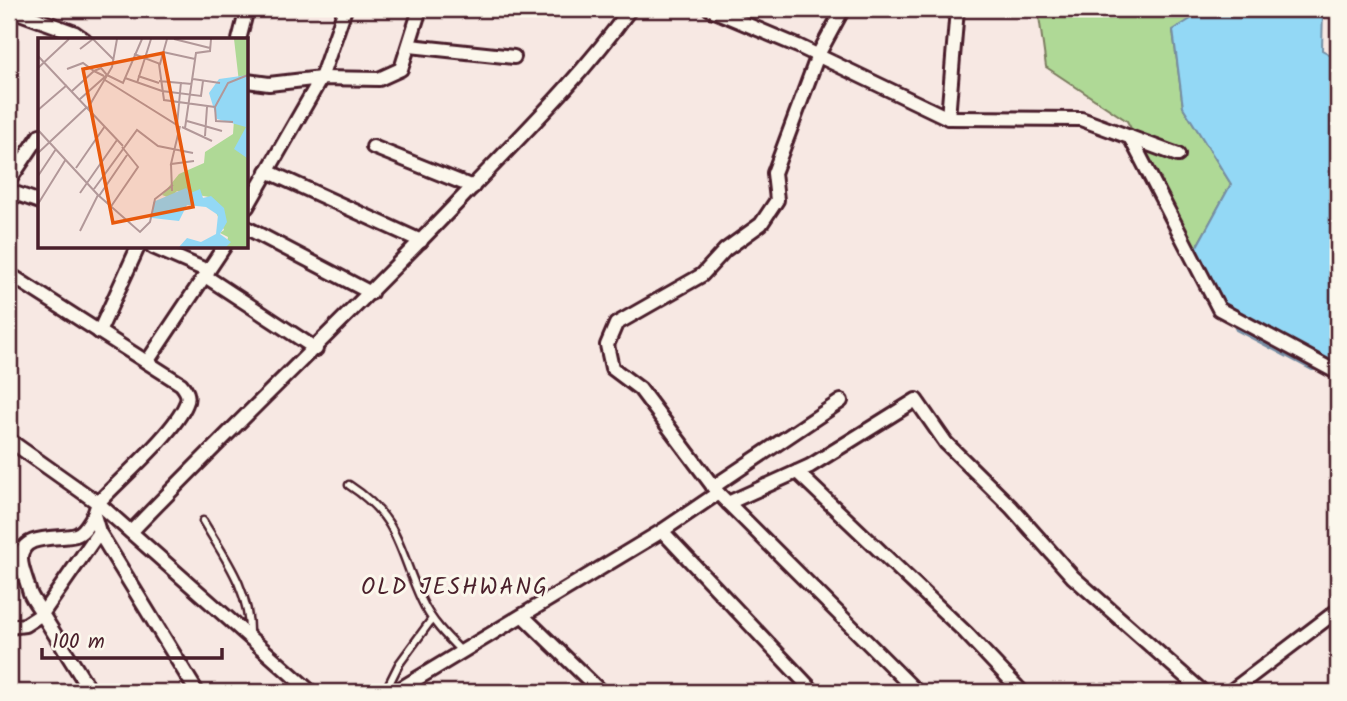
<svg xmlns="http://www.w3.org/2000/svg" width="1347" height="701" font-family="Kalam,sans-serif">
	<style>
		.green { fill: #afd996; stroke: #7c7c60; stroke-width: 2 }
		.water { fill: #93d8f5; stroke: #768ea4; stroke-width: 2 }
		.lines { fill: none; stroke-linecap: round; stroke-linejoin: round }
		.service-casing { stroke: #4a1f2b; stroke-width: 11 }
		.minor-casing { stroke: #4a1f2b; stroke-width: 18 }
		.service { stroke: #fbf7ec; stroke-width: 6 }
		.minor { stroke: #fbf7ec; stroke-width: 12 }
		.labels { text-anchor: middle; stroke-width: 6; stroke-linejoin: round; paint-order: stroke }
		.neighbourhood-label { font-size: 23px; letter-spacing: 2px; fill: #4a1f2b; stroke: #fbf7ec }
		.inset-road { fill: none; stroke: #b29899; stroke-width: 2 }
		.view { fill: #e8590c; fill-opacity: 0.15; stroke: #e8590c; stroke-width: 3.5 }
		.inset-edge { fill: none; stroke: #4a1f2b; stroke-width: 3.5 }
	</style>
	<rect width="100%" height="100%" fill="#f7e8e3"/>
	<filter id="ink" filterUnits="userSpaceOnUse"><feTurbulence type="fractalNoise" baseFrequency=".0143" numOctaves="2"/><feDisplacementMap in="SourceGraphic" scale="14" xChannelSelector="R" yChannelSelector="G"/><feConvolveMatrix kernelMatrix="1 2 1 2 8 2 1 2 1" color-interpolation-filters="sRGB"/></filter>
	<g filter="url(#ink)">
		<!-- green -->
		<path class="green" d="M1038,9H1207L1173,31L1183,107L1231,184L1196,248L1127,121L1046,67Z"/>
		<!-- water -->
		<path class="water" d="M1207,9H1323L1322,50L1338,59V370H1312L1236,330L1196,248L1231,184L1183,107L1173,30Z"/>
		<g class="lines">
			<!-- service casing -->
			<g class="service-casing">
				<g id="service">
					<path d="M349,485C401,519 398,550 422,601C431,621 447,637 462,652"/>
					<path d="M203,521C225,558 250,590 249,634"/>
					<path d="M385,692L399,664L432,619"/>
				</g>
			</g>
			<!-- minor casing -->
			<g class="minor-casing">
				<g id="minor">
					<path d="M9,9L75,33L85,40"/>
					<path d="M710,9L798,46L948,118L957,9"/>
					<path d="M843,9L818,55L774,173L777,200L761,224L725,250L702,275L616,324L607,345L612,368L640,389L718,493L917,692"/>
					<path d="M239,40L247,9"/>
					<path d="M410,46L514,57"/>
					<path d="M247,81L269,84L321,78L379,79L401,69L420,9"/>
					<path d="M948,118L1081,119L1178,155"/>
					<path d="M1130,137L1219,309L1338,373"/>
					<path d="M373,147L473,187"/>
					<path d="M267,171L421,241"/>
					<path d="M9,181L40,135"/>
					<path d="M9,191L40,202"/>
					<path d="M247,207L321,78L345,9"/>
					<path d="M247,228L371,293"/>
					<path d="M153,247L208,271"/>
					<path d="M9,274L181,384C186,390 190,396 186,404C174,433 121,478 98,503L94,515L99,532L197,692"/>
					<path d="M205,276L316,349"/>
					<path d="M99,332L138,247"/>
					<path d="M147,362L224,247"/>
					<path d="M9,440L98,503L311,692"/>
					<path d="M797,472L966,633L1022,692"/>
					<path d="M713,487L841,401"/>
					<path d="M728,503L810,466L916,400L946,443L1011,507L1073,577L1203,692"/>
					<path d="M662,531L814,692"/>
					<path d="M131,532C244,414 363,303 475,184C529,128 585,72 630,9"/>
					<path d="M523,616L601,692"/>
					<path d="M9,627L25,625L42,614C39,606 31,599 29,590C27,581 21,568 21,559C20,532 61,540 76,535C85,532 89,522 94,515"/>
					<path d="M91,692L42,614L99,532"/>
					<path d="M395,692L662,531L718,493"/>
					<path d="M1230,692L1338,610"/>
				</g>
			</g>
			<!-- service -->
			<use href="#service" class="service"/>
			<!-- minor -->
			<use href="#minor" class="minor"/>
		</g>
	</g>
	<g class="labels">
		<!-- neighbourhood labels -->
		<g class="neighbourhood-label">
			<text x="455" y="594">OLD JESHWANG</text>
		</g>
	</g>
	<!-- overview -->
	<g transform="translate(38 38)">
		<rect width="210" height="210" fill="#f7e8e3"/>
		<path d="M196,1H210V209H188L190,199L182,195L186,192L171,159L139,153L132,160L124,157L141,136L166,125L167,114L195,96L196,82L206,87Z" fill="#afd996"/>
		<path d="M210,37V130L209,120L196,111L208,89L179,81L171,55L181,41ZM148,150L153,155L162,151L165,160L173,158L186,170L189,184L182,196L193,204L188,209H141L149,200L163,204L178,196L180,177L168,169L149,167L141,183L114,180L115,164Z" fill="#93d8f5"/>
		<path class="inset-road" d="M136,1L172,10M42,11L55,1L76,22M125,14L157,21M96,16L122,26L129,1M0,18L85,108M121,26L126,62L177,69M0,30L31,1M29,31L45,25L56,33L63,30L69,37M100,38L121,45M87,40L124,53L163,58L165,43M155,41L182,45M67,42L139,87L143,44M121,43L154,46M99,45L113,1M34,53L56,33L66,38M42,61L69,37L85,45L104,1M50,70L74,29L79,1M0,72L29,47M149,83L184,93M195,84L178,83L177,69L190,45L210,37M142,88L133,126L156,123M144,89L174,103M147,90L158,15L172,13L173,1M0,92L60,157L42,193M167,98L169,69M0,115L49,69M133,126L134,153M38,130L67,88M0,138L18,111M56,151L99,92L120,108L155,115M42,155L79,102M60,157L102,194L112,184L117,161L135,147M61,158L89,117M0,166L28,121M72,170L100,129L84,109"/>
		<path class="view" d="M125,15L155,169L75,185L45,31Z"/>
		<rect width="210" height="210" class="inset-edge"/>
	</g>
	<!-- margin -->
	<rect width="1347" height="701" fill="none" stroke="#fbf7ec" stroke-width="35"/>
	<rect x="18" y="18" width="1312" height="666" fill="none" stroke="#4a1f2b" stroke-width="2.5" filter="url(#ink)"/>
	<!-- scale -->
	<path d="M42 648v10h180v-10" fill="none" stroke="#4a1f2b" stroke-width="3.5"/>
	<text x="52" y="648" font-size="21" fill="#4a1f2b" stroke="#fbf7ec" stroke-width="5" paint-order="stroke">100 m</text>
</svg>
